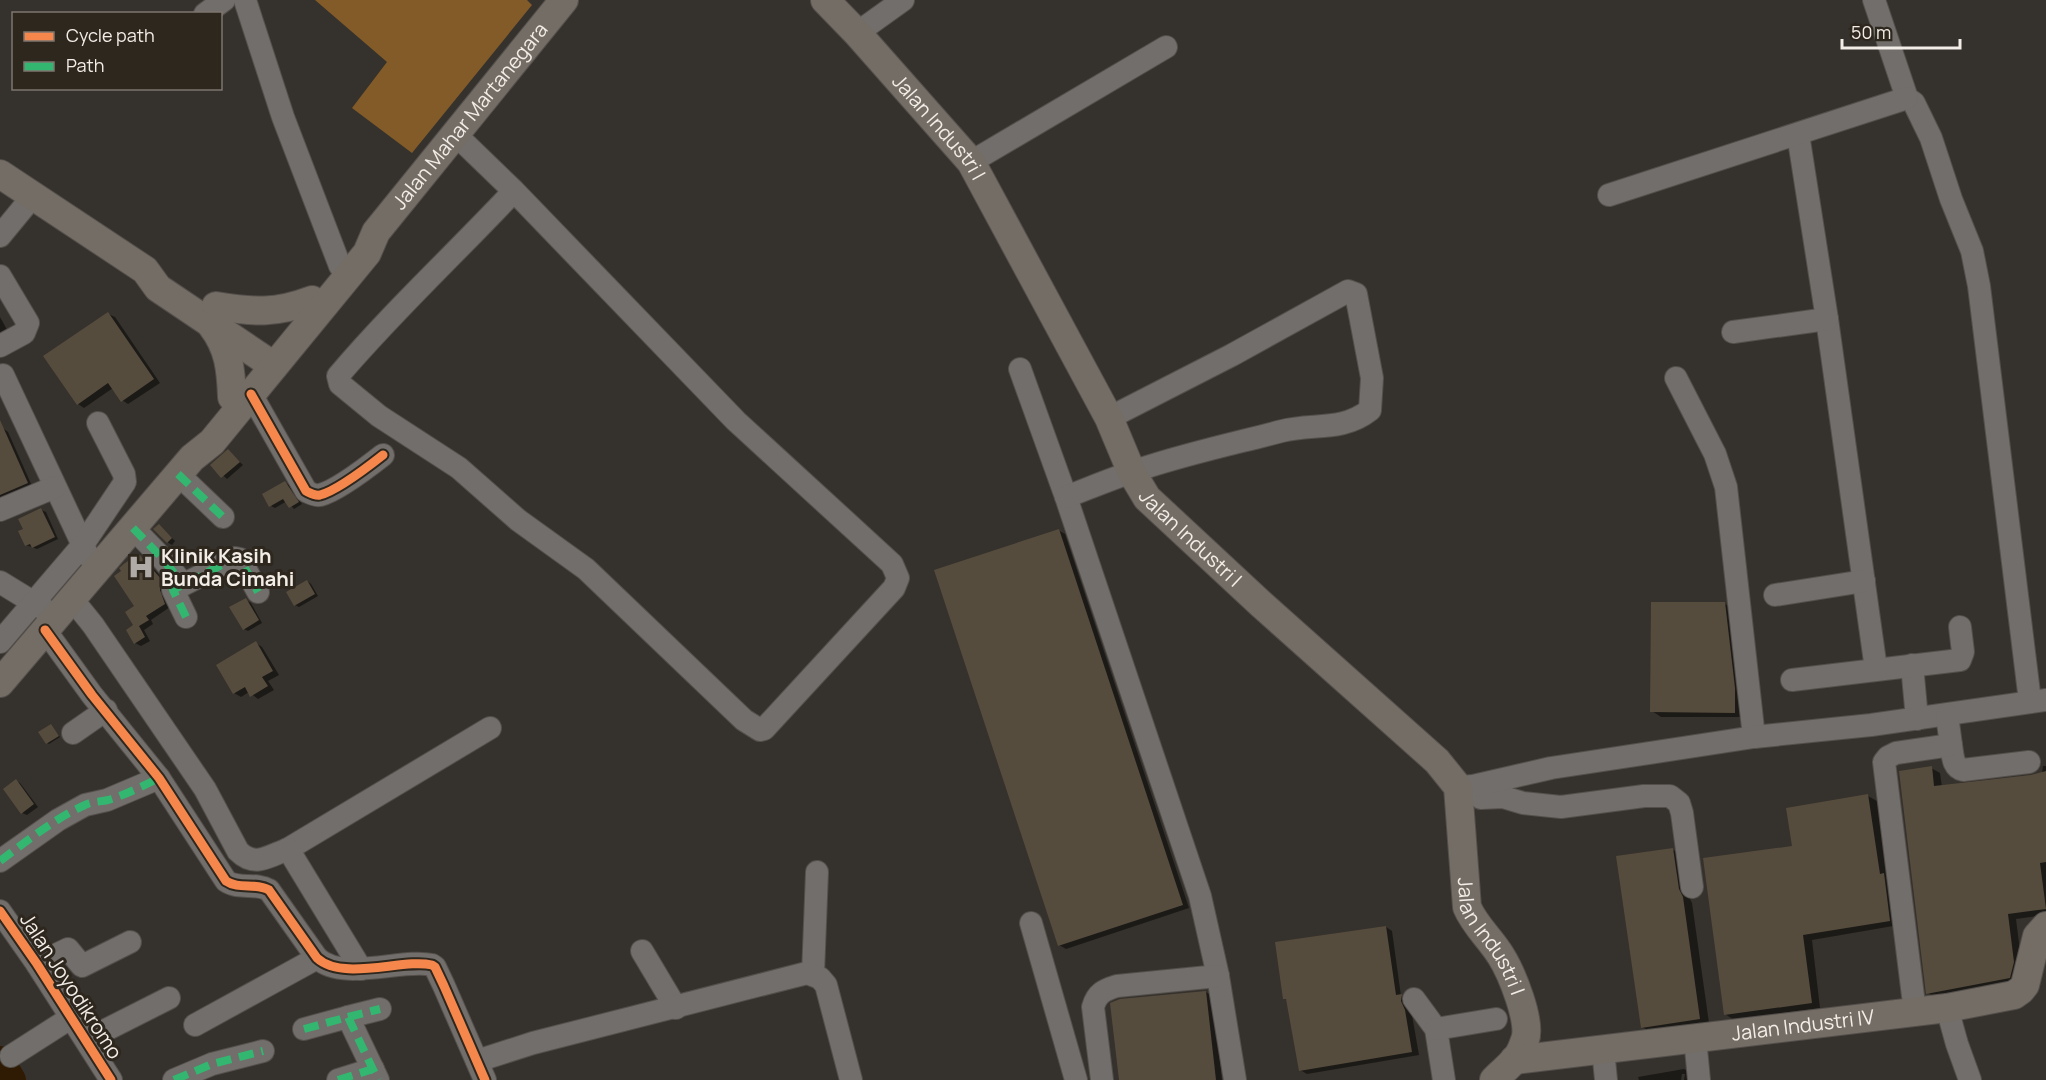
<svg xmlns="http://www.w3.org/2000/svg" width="2046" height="1080" font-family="Manrope,sans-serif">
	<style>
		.forest { fill: #825b29 }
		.shadow { fill: #0007 }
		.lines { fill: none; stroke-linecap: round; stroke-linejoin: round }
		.river { stroke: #2f1b04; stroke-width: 28 }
		.building { fill: #564c3d }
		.minor-casing { stroke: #544f4b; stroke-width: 24 }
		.major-casing { stroke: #544f4b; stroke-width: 30 }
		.minor { stroke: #716e6b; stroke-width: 22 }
		.major { stroke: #746d65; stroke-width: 28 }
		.quiet { stroke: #33b770; stroke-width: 8; stroke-dasharray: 15 8; stroke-linecap: butt }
		.cycleway-casing { stroke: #2e271e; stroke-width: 13 }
		.cycleway { stroke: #f5874c; stroke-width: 9 }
		.labels { text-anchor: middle; stroke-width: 6; stroke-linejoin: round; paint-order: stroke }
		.street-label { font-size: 20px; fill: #f3ede8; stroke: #2e271e }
		.poi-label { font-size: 20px; font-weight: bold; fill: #f3ede8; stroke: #2e271e; text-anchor: start }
	</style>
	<rect width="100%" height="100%" fill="#35312c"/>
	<!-- forest -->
	<path class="forest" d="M315,0H527L532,5L412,153L352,108L387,62Z"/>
	<!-- shadow -->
	<g class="shadow">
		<path d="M108,314L115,317L160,383L128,404L122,400L113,388L84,408L78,404Z"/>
		<path d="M0,317L10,335L0,343Z"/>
		<path d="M4,429L8,432L32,486L0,501V431Z"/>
		<path d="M228,451L243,465L227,479L212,465Z"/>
		<path d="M285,483L289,485L302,504L294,509L287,501L275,508L271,506Z"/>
		<path d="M41,510L46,512L58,539L37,549L26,545L25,530Z"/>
		<path d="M159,526L175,541L172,545L167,542Z"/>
		<path d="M1058,530L1065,534L1189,908L1066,949L1059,945Z"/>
		<path d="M139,556L145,559L168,585L170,607L151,620L153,624L144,630L150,641L141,646L135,643Z"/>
		<path d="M307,581L311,584L318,596L299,607L295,605Z"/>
		<path d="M246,600L251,603L262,623L248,631L244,629Z"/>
		<path d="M1725,604L1734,609L1744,717H1661L1652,711Z"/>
		<path d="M256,643L262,647L279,675L268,681L274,690L258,699L249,692L241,697L234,693Z"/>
		<path d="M51,726L60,737L49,744L47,743Z"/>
		<path d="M2043,766H2046V915L2016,919L2022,967L2018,982L1937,998L1928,993L1931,768L1940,773L1942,787L2031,777L2042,773Z"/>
		<path d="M16,781L20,783L38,807L27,815L22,813Z"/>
		<path d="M1868,796L1877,801L1899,925L1812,940L1820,1008L1734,1020L1725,1014L1794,847Z"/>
		<path d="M1673,850L1682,855L1688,895L1692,903L1709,1023L1651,1032L1642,1027Z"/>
		<path d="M1386,927L1392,931L1401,996L1408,999L1407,1006L1412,1015L1419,1055L1307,1074L1300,1070L1288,1001L1284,998Z"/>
		<path d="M1206,992L1213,996L1222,1080H1120Z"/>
		<path d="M1684,1069L1693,1074L1692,1080H1684L1685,1074H1682L1681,1080H1639L1638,1077Z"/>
	</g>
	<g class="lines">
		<!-- river -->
		<path class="river" d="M0,1060L12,1080"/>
	</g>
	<!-- building -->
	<g class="building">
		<path d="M108,312L154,379L121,402L108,383L77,405L43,356Z"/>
		<path d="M0,420L28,483L0,495Z"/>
		<path d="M228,449L240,462L221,478L210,465Z"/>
		<path d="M285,481L299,502L289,508L283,499L269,507L262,494Z"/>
		<path d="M41,508L55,537L32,548L30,544L25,546L18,531L23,529L18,519Z"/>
		<path d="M159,524L172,538L167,543L153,529Z"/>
		<path d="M1059,529L1183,905L1058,946L934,570Z"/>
		<path d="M139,554L163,581L160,590L165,604L146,616L149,620L139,626L145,637L134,644L126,630L133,625L125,612L134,606L114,576L121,571L119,568L125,563Z"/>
		<path d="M307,580L315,594L294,606L286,592Z"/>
		<path d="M246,598L259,620L243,630L229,607Z"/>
		<path d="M1651,602H1725L1735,688V713L1650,712Z"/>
		<path d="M256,641L273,671L262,677L268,686L250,697L245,687L233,694L216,665Z"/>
		<path d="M51,724L59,736L46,744L38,732Z"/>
		<path d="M1932,766L1934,786L2031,775L2046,771V862L2040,863L2046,909L2008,914L2014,962L2010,978L1926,994L1899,771Z"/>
		<path d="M16,779L34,804L21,814L3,789Z"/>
		<path d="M1868,794L1880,874L1884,873L1890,921L1803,935L1812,1003L1724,1015L1703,858L1792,846L1786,808Z"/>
		<path d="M1673,848L1679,889L1683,897L1700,1019L1641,1028L1616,856Z"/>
		<path d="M1386,926L1396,995L1402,994L1401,1001L1405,1010L1412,1052L1299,1071L1286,999H1283L1275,942Z"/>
		<path d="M1206,991L1216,1080H1119L1110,1003L1120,999Z"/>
	</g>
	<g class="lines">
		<!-- minor casing -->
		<g class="minor-casing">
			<g id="minor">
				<path d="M245,0L283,117L340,266"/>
				<path d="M1874,0L1907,98L1914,103L1931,138L1951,199L1972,251L1979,286L2030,701"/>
				<path d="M205,14L224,0"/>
				<path d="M857,33L903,0"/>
				<path d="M455,134L514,191L736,421L892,564L898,578L894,588L764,729L760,730L744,720L586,569L518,520L459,468L379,416L340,384L338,376C393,311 456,253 514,191"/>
				<path d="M1798,134L1827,319L1876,669"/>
				<path d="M971,162L1166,47"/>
				<path d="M1609,195L1907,98"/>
				<path d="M0,236L33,196"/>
				<path d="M0,276L28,323L24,333L0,346"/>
				<path d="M1733,332L1827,319"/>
				<path d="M1020,369L1066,497L1200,896L1218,976L1235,1080"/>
				<path d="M3,375L88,556"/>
				<path d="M1676,378L1715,454L1726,487L1754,737"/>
				<path d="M251,394L306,491C310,493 315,496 320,495C336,491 369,466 383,455"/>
				<path d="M178,474L223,517"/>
				<path d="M1066,497C1092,487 1118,476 1144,468C1189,453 1236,443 1282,431C1313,423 1342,432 1370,410L1372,378L1356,294L1348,291L1232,355L1109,418"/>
				<path d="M0,510L55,487"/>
				<path d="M133,528L161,557L183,584"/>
				<path d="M0,582L44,609"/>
				<path d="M1775,595L1864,581"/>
				<path d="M72,599L93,625L205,789L238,851C255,868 269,856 288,849L490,728"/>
				<path d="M186,617L173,590L235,558L240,559L258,592"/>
				<path d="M45,630L92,695L159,778L226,881C239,890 255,882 269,890L317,958C343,982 403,958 432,965L435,967L444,986L485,1080"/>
				<path d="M0,642L82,546L125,482L124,474L98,423"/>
				<path d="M1912,665L1917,719"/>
				<path d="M1792,680L1960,660L1963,652L1960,627"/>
				<path d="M73,733L106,710"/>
				<path d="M1951,745C1953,755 1952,767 1963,770L2029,762"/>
				<path d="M1473,786L1481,798L1503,797L1523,803L1561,807L1644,796H1670L1679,803L1682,813L1692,887"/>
				<path d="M1458,787L1473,786L1551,768L1754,737L1871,725L2046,700"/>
				<path d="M288,849L361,969"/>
				<path d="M0,861L58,820L85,805L107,800L159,778"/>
				<path d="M0,911L37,964L111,1080"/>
				<path d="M1031,923L1076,1080"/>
				<path d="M642,951L676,1008"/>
				<path d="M37,964L68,949L82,966L130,942"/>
				<path d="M813,974L817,872"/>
				<path d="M1913,996L1884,762L1888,757L1896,753L1951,745L1947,715"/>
				<path d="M1414,999L1436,1029L1444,1080"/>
				<path d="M1947,1008L1957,1044L1970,1080"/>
				<path d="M348,1017L380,1009"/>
				<path d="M195,1025L317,958"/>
				<path d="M304,1029L348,1017L378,1080"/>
				<path d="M1436,1029L1496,1019"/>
				<path d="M1695,1038L1699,1080"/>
				<path d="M86,1040L169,998"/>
				<path d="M1603,1049L1606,1080"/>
				<path d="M11,1056L72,1017"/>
				<path d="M477,1061L533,1043L807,973L820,978L826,985L851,1080"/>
				<path d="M174,1080L212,1064L263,1051"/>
				<path d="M338,1080L373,1069"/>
				<path d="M1102,1080L1093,1007C1097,993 1104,990 1117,986L1218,976"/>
			</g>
		</g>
		<!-- major casing -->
		<g class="major-casing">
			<g id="major">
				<path id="s1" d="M825,0L857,33L971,162L1109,418L1132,473L1147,498L1261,604L1437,761L1458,787L1467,907C1475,926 1490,938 1501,956C1511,972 1532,1022 1525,1040C1523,1046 1519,1056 1514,1060C1508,1068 1501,1072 1494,1080"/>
				<path d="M0,174L145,270L158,288L274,366"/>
				<path d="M216,306C254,312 275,314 312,300"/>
				<path d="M212,326C229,348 231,370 232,397"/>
				<path id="s2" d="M0,683L192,458L212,442L367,253L376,232L564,0"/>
				<path id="s3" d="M1514,1060L1947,1008L2014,995L2021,990L2025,985L2037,936L2046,926"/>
			</g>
		</g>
		<!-- minor -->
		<use href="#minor" class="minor"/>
		<!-- major -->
		<use href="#major" class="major"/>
		<!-- quiet -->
		<g class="quiet">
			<path d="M178,474L223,517"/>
			<path d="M133,528L161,557L183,584"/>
			<path d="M186,617L173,590L235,558L240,559L258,592"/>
			<path d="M0,861C27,841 54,819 85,805C93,801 100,802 108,800C125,795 143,786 159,778L156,775"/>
			<path d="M348,1017L380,1009"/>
			<path d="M304,1029L348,1017L378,1080"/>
			<path d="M174,1080L212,1064L263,1051"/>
			<path d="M338,1080L373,1069"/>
		</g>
		<!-- cycleway casing -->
		<g class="cycleway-casing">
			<g id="cycleway">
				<path d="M251,394L306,491C310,493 315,496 320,495C336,491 369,466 383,455"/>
				<path d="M45,630L92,695L159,778L226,881C239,890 255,882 269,890L317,958C343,982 403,958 432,965L435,967L444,986L485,1080"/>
				<path d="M0,911L37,964L111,1080"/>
			</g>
		</g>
		<!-- cycleway -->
		<use href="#cycleway" class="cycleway"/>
	</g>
	<!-- icons -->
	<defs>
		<g id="hospital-bare" transform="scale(2.07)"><path d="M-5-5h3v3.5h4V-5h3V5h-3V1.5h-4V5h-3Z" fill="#b0aba6" stroke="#2e271e" stroke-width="2.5" paint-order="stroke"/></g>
	</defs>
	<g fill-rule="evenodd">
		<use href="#hospital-bare" x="141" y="567"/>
	</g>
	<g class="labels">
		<!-- street labels -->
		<g class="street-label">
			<text dy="7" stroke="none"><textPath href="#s2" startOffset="738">Jalan Mahar Martanegara</textPath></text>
			<text dy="7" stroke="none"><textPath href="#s1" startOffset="171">Jalan Industri I</textPath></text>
			<text dy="7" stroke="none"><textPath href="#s1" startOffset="657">Jalan Industri I</textPath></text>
			<text dy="7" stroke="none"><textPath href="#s1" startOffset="1179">Jalan Industri I</textPath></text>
			<text transform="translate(71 986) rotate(57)" y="7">Jalan Joyodikromo</text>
			<text dy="7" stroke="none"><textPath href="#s3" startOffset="291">Jalan Industri IV</textPath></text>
		</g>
		<!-- poi labels -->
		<g class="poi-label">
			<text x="161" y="563">Klinik Kasih<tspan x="161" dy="23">Bunda Cimahi</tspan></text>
		</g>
	</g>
	<!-- legend -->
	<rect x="12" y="12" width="210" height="78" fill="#2e271e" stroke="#7d766f" stroke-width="1.5"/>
	<rect x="24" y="32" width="30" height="9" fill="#f5874c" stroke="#7d766f" stroke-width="1.5"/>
	<text x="66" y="42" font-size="18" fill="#f3ede8">Cycle path</text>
	<rect x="24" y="62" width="30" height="9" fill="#33b770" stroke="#7d766f" stroke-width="1.5"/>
	<text x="66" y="72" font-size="18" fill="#f3ede8">Path</text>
	<!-- scale -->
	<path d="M1842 39v9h118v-9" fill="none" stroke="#f3ede8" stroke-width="3"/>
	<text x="1851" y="39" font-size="18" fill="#f3ede8" stroke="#2e271e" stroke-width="4.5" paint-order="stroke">50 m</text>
</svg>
